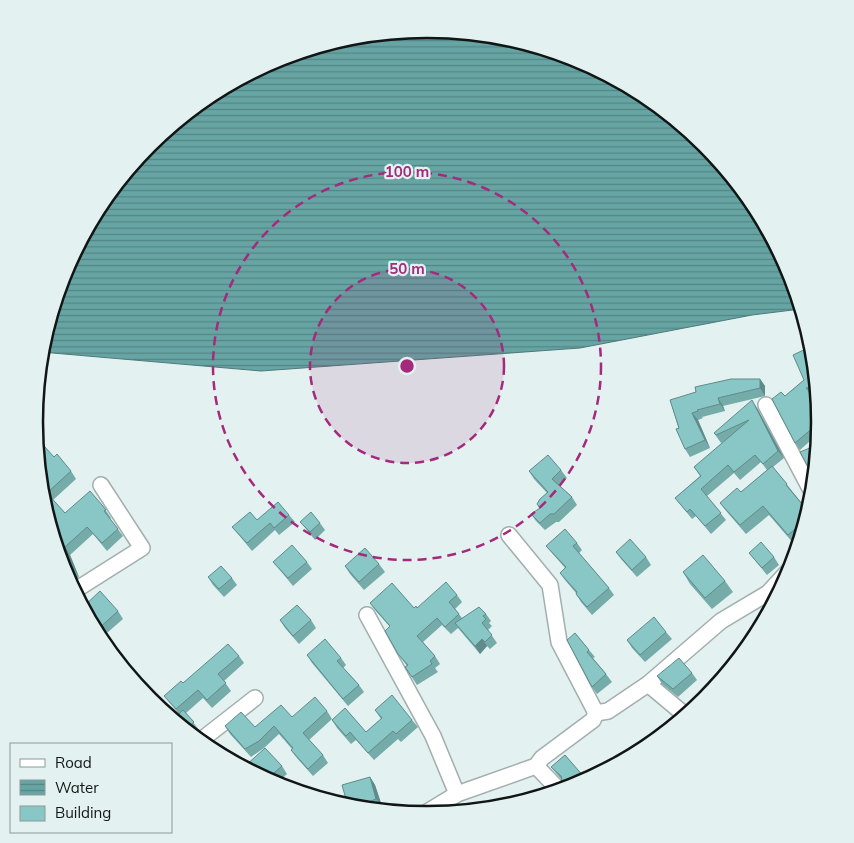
<svg xmlns="http://www.w3.org/2000/svg" width="854" height="843" font-family="Mulish,sans-serif">
	<style>
		.water { fill: url(#water-rules); stroke: #4d7a79 }
		.lines { fill: none; stroke-linecap: round; stroke-linejoin: round }
		.minor-casing { stroke: #a2afae; stroke-width: 18 }
		.minor { stroke: #fff; stroke-width: 15 }
		.wall { fill: #75aba9 }
		.shaded-wall { fill: #5f8b8a }
		.building { fill: #88c7c5; stroke: #5f8b8a }
		.ring { fill: none; stroke: #a5297d; stroke-width: 2.5; stroke-dasharray: 9 6 }
		.rim { fill: none; stroke: #111515; stroke-width: 2.5 }
		.centre { fill: #a5297d; stroke: #e3f1f0; stroke-width: 2.5 }
		.ring-label { font-size: 15px; text-anchor: middle; font-weight: bold; fill: #a5297d; stroke: #e3f1f0; stroke-width: 4.5; stroke-linejoin: round; paint-order: stroke }
	</style>
	<defs>
		<pattern id="water-rules" width="6" height="5" patternUnits="userSpaceOnUse" patternTransform="scale(1.25)"><rect width="6" height="5" fill="#67a5a4"/><path d="M0 2.5h6" fill="none" stroke="#538584"/></pattern>
	</defs>
	<rect width="100%" height="100%" fill="#e3f1f0"/>
	<!-- water -->
	<path class="water" d="M427,29L504,36L532,45L578,59L645,95L705,144L754,204L790,271L801,309L752,315L580,348L261,371L41,352L42,345L64,271L101,203L149,144L209,95L277,59L351,36Z"/>
	<g class="lines">
		<!-- minor casing -->
		<g class="minor-casing">
			<g id="minor">
				<path d="M766,405L813,494"/>
				<path d="M509,535L550,585L559,642L596,713"/>
				<path d="M74,591L142,548L101,485"/>
				<path d="M367,615L433,736L457,794"/>
				<path d="M648,684L685,715"/>
				<path d="M596,713L608,711L648,684L721,621L768,593L791,568"/>
				<path d="M200,741L255,698"/>
				<path d="M536,766L559,790"/>
				<path d="M424,814L457,794L536,766L542,758L593,720L596,713"/>
			</g>
		</g>
		<!-- minor -->
		<use href="#minor" class="minor"/>
	</g>
	<!-- wall -->
	<g class="wall">
		<path d="M812,346L817,394L812,395L820,422L818,434L800,450L795,443L785,396L804,380Z"/>
		<path d="M760,379L765,386V396L723,406L725,411L702,417L703,418L698,420L710,448L690,457L685,449L670,400Z"/>
		<path d="M757,408L784,458L773,467L808,511L800,539L794,544L769,515L746,534L727,512L720,503L741,492L767,470L761,462L740,480L734,473L707,496L726,520L711,534L696,516L692,519L675,498L700,476L694,467L725,441L721,443L714,433Z"/>
		<path d="M54,457L71,471L76,479L53,500L65,513L102,505L111,518L110,519L123,536L107,551L93,534L70,555L79,577L70,583L64,572L55,532L50,526L42,498Z"/>
		<path d="M561,470L567,478L559,485L572,497L577,505L559,522H556L545,530L536,521L531,514L540,508L537,504L547,493L534,479L529,471Z"/>
		<path d="M289,515L295,522L279,535L275,530L252,551L238,534L232,527L257,520Z"/>
		<path d="M300,522L320,523L325,530L315,540L306,529Z"/>
		<path d="M577,543L582,550L579,553L609,588L614,595L592,615L581,602L576,594V593L565,580L560,573L565,568L552,553L546,546Z"/>
		<path d="M616,552L646,557L651,565L637,577L621,559Z"/>
		<path d="M749,553L774,557L779,565L767,575Z"/>
		<path d="M273,562H307L312,569L293,586L279,569Z"/>
		<path d="M379,564L385,572L364,590L350,574L345,566Z"/>
		<path d="M683,572L725,581L733,592L712,609L690,584Z"/>
		<path d="M208,577L232,578L237,585L224,597L213,585Z"/>
		<path d="M457,595L462,602L455,609L462,618L486,614L491,621L489,623L492,626L488,630L497,643L490,649L487,646L480,654L458,628L451,634L442,625L423,642L435,656L440,664L435,668L438,672L417,685L405,667L407,666L398,654L390,627L375,610L370,603L417,608Z"/>
		<path d="M83,607L118,611L123,619L100,639Z"/>
		<path d="M280,620H311L316,628L299,644L285,628Z"/>
		<path d="M666,632L672,639L645,662L632,648L627,640Z"/>
		<path d="M575,633L589,650L595,657L593,658L606,674L612,682L597,694L592,687Z"/>
		<path d="M307,655L341,658L346,665L343,668L359,685L364,692L348,706L312,663Z"/>
		<path d="M239,656L244,663L224,681L231,691L212,708L203,698L186,713L199,730L193,735L174,719L179,714L170,703L164,696L183,683Z"/>
		<path d="M692,673L697,680L678,697L662,684L657,676Z"/>
		<path d="M375,710L412,720L418,727L401,742L398,739L374,760L356,740L351,744L337,728L332,720L366,732L381,719Z"/>
		<path d="M327,711L332,719L309,740L323,755L328,763L313,776L296,757L291,750L292,749L279,734L264,748L251,757L230,734L225,726L255,727L292,717Z"/>
		<path d="M565,755L586,780L577,784L565,788L563,785L561,779L551,767Z"/>
		<path d="M282,766L287,774L276,784L244,767Z"/>
		<path d="M370,777L375,785L382,806L375,809L350,807Z"/>
	</g>
	<!-- shaded-wall -->
	<g class="shaded-wall">
		<path d="M760,379L765,386V396L760,388Z"/>
		<path d="M718,398L723,406L725,411L720,404Z"/>
		<path d="M752,400L757,408L784,458L778,451Z"/>
		<path d="M692,413L698,420L710,448L705,440Z"/>
		<path d="M65,547L70,555L79,577L74,569Z"/>
		<path d="M482,639L487,646L480,654L475,646Z"/>
		<path d="M370,777L375,785L382,806L376,799Z"/>
	</g>
	<!-- building -->
	<g class="building">
		<path d="M812,346L816,386L806,388L818,401L820,422L795,443L772,399L781,392L785,396L804,380L793,355Z"/>
		<path d="M731,379H760V388L718,398L720,404L697,410L698,411L692,413L705,440L685,449L676,429L679,428L670,400L696,392L695,387Z"/>
		<path d="M752,400L778,451L763,464L755,455L734,472L728,465L701,489L721,513L705,526L690,509L687,512L675,498L701,476L694,467L749,420L716,435L714,433Z"/>
		<path d="M36,437L54,457L57,454L71,471L47,493L65,513L90,491L102,505L106,510L104,511L118,529L102,543L87,527L65,547L74,569L66,575L64,572L53,534L56,531L50,524L42,498Z"/>
		<path d="M817,445L814,478L800,452Z"/>
		<path d="M548,455L561,470L552,479L572,497L554,514H550L540,523L531,514L540,508L537,504L540,499L548,492L529,471Z"/>
		<path d="M772,466L787,484L786,485L808,511L806,520L788,535L763,506L740,525L720,503L737,488L741,492Z"/>
		<path d="M278,502L289,515L274,528L270,523L247,543L232,527L250,512L257,520Z"/>
		<path d="M311,512L320,523L310,532L300,522Z"/>
		<path d="M565,529L577,543L573,546L609,588L587,607L576,594L577,592L560,573L566,567L546,546Z"/>
		<path d="M630,539L646,557L632,570L616,552Z"/>
		<path d="M761,542L774,557L762,568L749,553Z"/>
		<path d="M292,545L307,562L288,578L273,562Z"/>
		<path d="M365,548L379,564L359,582L345,566Z"/>
		<path d="M703,555L725,581L705,598L683,572Z"/>
		<path d="M221,566L232,578L219,589L208,577Z"/>
		<path d="M789,574L783,585L780,582Z"/>
		<path d="M446,582L457,595L449,602L459,614L445,627L437,618L417,636L435,656L430,661L432,664L412,677L405,667L408,665L398,654L385,631L390,626L370,603L392,583L414,608L416,606L417,608Z"/>
		<path d="M100,591L118,611L96,631L83,607Z"/>
		<path d="M297,605L311,620L293,636L280,620Z"/>
		<path d="M479,607L486,614L483,616L486,619L482,623L492,635L485,642L482,639L475,646L455,623Z"/>
		<path d="M654,617L666,632L640,655L627,640Z"/>
		<path d="M575,633L589,650L587,652L606,674L592,687L567,640Z"/>
		<path d="M325,639L341,658L337,661L359,685L343,699L307,655Z"/>
		<path d="M228,644L239,656L218,674L226,683L207,700L198,690L176,709L164,696L181,681L183,683Z"/>
		<path d="M679,658L692,673L673,689L657,676Z"/>
		<path d="M392,695L412,720L396,734L393,731L368,753L350,732L346,736L332,720L345,708L366,732L382,718L375,710Z"/>
		<path d="M315,697L327,711L303,733L323,755L308,769L291,750L293,748L274,726L259,741L245,749L225,726L241,712L255,727L281,705L292,717Z"/>
		<path d="M183,710L194,722L186,729L174,719Z"/>
		<path d="M265,748L282,766L267,779L244,767Z"/>
		<path d="M565,755L585,778L577,784L565,788L563,785L561,776L551,767Z"/>
		<path d="M370,777L376,799L355,807L348,806L342,785Z"/>
	</g>
	<!-- distance rings -->
	<circle cx="407" cy="366" r="97" fill="#a5297d" fill-opacity=".12"/>
	<g class="ring">
		<circle cx="407" cy="366" r="97"/>
		<circle cx="407" cy="366" r="194"/>
	</g>
	<!-- crop -->
	<path d="M0 0H854V843H0ZM43 422a384 384 0 1 1 768 0a384 384 0 1 1-768 0Z" fill="#e3f1f0" fill-rule="evenodd"/>
	<path class="rim" d="M43 422a384 384 0 1 1 768 0a384 384 0 1 1-768 0Z"/>
	<circle cx="407" cy="366" r="8" class="centre"/>
	<g class="ring-label">
		<text x="407" y="177">100 m</text>
		<text x="407" y="274">50 m</text>
	</g>
	<!-- legend -->
	<rect x="10" y="743" width="162" height="90" fill="#e3f1f0" stroke="#8f9998"/>
	<rect x="20" y="759" width="25" height="8" fill="#ffffff" stroke="#8f9998"/>
	<text x="55" y="768" font-size="15" fill="#111515">Road</text>
	<rect x="20" y="780" width="25" height="15" fill="url(#water-rules)" stroke="#8f9998"/>
	<text x="55" y="793" font-size="15" fill="#111515">Water</text>
	<rect x="20" y="806" width="25" height="15" fill="#88c7c5" stroke="#8f9998"/>
	<text x="55" y="818" font-size="15" fill="#111515">Building</text>
</svg>
